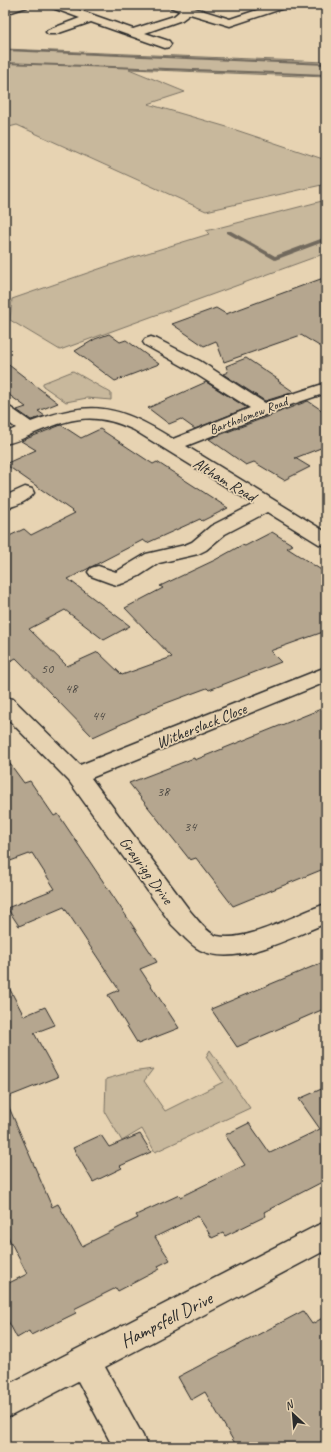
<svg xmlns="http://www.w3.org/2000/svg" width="331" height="1452" font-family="Caveat,sans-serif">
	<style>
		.green { fill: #c8b89c; stroke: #7a7264 }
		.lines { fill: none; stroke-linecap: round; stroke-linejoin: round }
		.stream { fill: #71695d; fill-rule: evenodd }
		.building { fill: #b5a68f; stroke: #2b2b2b }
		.street-casing { stroke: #2b2b2b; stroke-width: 3 }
		.street { fill: #e7d3b2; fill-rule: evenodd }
		.labels { text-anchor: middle; stroke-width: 3.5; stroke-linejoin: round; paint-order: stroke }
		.far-street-label { font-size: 13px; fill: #2b2b2b; stroke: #e7d3b2 }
		.number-label { font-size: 14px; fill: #4e4a44 }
		.street-label { font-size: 16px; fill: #2b2b2b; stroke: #e7d3b2 }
		.near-street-label { font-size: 19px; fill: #2b2b2b; stroke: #e7d3b2 }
	</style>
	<rect width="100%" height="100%" fill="#e7d3b2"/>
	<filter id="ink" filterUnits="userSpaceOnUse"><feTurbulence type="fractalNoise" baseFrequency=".025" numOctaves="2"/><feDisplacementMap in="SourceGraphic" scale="8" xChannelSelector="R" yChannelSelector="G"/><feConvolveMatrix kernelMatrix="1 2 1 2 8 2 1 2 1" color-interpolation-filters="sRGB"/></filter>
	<g filter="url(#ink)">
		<!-- green -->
		<g class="green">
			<path d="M5,49L326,62V77L129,69L185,92L148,104L227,127L326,160V184L206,211L17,125L5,128Z"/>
			<path d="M326,200V249L324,250L326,253L60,350L10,320L12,299L128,259L209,234L206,231Z"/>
			<path d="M73,371L111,393V400L87,398L66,402L43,386V383Z"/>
			<path d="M210,1050L250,1108L155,1152L142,1129L122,1141L105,1112L106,1079L131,1072L153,1069L144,1081L165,1111L223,1082L206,1057Z"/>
		</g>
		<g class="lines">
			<!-- stream -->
			<g class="stream">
				<path d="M5,49L326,63V65L5,51Z"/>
				<path d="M5,62L326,74V76L5,64Z"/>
				<path d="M227,231H231L275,256L326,237V241L275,260L227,233Z"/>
			</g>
		</g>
		<!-- building -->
		<g class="building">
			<path d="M326,277V350L301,335L224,362L216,341L204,346L172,324L216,308L226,314Z"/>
			<path d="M109,334L120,342L126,340L159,364L115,381L75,351L95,339Z"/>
			<path d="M246,358L279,380L278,381L294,392L265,401L223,374L228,372L226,366Z"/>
			<path d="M5,362L58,403L38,411L45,416L31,420L17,410L26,407L5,392Z"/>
			<path d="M206,382L247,408L195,429L181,419L169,424L148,408Z"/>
			<path d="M308,401L326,413V446L295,458L310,467L284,480L254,462L246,465L209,439Z"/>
			<path d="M61,425L81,438L100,429L153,464L157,462L228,508L202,521L200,519L156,539L147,543L143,540L68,579L130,626L104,640L65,610L29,629L67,666L98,652L122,675L172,657L125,608L163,588L160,586L215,560L242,545L245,546L272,532L293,545L287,548L326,573V631L270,651L281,662L209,690L207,688L153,708L154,709L93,737L16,658L5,664V538L24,529L31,535L75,513L5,464L36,450L21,441Z"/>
			<path d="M326,707V868L233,906L196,858L190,860L129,783L194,758L195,760Z"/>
			<path d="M5,757L24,783L30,781L54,816L58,814L157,962L140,969L179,1028L138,1044L108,995L119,990L64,907L19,926L7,908L55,889L32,853L5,863Z"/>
			<path d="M326,961V1008L237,1047L211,1009Z"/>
			<path d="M5,980L24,1016L45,1007L55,1025L34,1033L58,1077L5,1098L52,1207L58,1204L82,1246L138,1218L136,1215L179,1195L180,1197L245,1165L225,1135L249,1123L270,1153L320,1129L299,1099L326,1087V1180L264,1212L266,1216L225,1236L223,1233L212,1238L198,1216L155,1237L170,1260L158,1266L160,1269L118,1291L116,1288L74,1309L76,1313L31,1335L29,1331L17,1338L5,1315V1285L27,1274L5,1231Z"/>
			<path d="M140,1134L151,1152L120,1166L122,1168L93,1182L73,1148L101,1135L109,1147Z"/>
			<path d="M303,1311L312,1324L326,1316V1447H237L205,1392L191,1400L178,1377Z"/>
		</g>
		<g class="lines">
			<!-- street casing -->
			<g class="street-casing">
				<g id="street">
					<path d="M12,5H29L27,7L5,14V7Z"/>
					<path d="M48,5H65L133,29L174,16L180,11L170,7L168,5H185L230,19L272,5H289L287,7L230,26L190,14L182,20L145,33L169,41L171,44L169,47L165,48L91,22L56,34H48L46,32L48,30L80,18L50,7Z"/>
					<path d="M151,337L157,339L200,361L265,403L326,383V393L293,404L186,446L326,532V546L319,544L267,512L225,534L206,550L198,554L159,563L139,576L124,583L117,585L110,583L91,576L88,572L91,568L98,566L116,572L146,554L185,545L192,542L211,526L254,504L134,430C96,412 74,417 37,432C26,437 16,442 5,444V433L16,428L5,420V407L11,408L31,422C93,399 118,405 173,439L250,408L188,369L145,345L143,342L145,339Z"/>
					<path d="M25,487L32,489L34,493C29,501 14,507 5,508V496Z"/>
					<path d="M326,667V682L91,778L190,911C197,919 207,933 217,936C248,943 297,913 326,904V923C292,937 236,968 200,950C189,944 181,933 172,925L69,781L5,716V697L13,699L80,765Z"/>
					<path d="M326,1222V1250L105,1367L143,1436L147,1447H113L78,1381L5,1419V1386L316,1226Z"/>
				</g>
			</g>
			<!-- street -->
			<use href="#street" class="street"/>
		</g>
	</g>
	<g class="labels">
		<!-- far-street labels -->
		<g class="far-street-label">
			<text transform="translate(248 415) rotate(-21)" y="5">Bartholomew Road</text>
		</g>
		<!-- number labels -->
		<g class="number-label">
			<text x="47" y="673">50</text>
			<text x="71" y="693">48</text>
			<text x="98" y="720">44</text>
			<text x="163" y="796">38</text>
			<text x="190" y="831">34</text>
		</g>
		<!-- street labels -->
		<g class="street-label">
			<text transform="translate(225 479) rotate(31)" y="6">Altham Road</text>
			<text transform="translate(201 725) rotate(-22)" y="6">Witherslack Close</text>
			<text transform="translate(147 870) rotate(54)" y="6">Grayrigg Drive</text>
		</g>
		<!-- near-street labels -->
		<g class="near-street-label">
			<text transform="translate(166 1319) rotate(-27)" y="7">Hampsfell Drive</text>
		</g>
	</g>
	<!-- margin -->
	<rect width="331" height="1452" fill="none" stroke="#e7d3b2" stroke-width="20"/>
	<rect x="10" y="10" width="311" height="1432" fill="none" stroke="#2b2b2b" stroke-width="1.5" filter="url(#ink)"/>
	<!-- north arrow -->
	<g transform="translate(293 1414) rotate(334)" stroke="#e7d3b2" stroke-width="3" paint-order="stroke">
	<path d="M0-3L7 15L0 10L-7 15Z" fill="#2b2b2b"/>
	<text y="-6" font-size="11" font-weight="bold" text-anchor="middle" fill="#2b2b2b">N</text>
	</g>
</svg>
